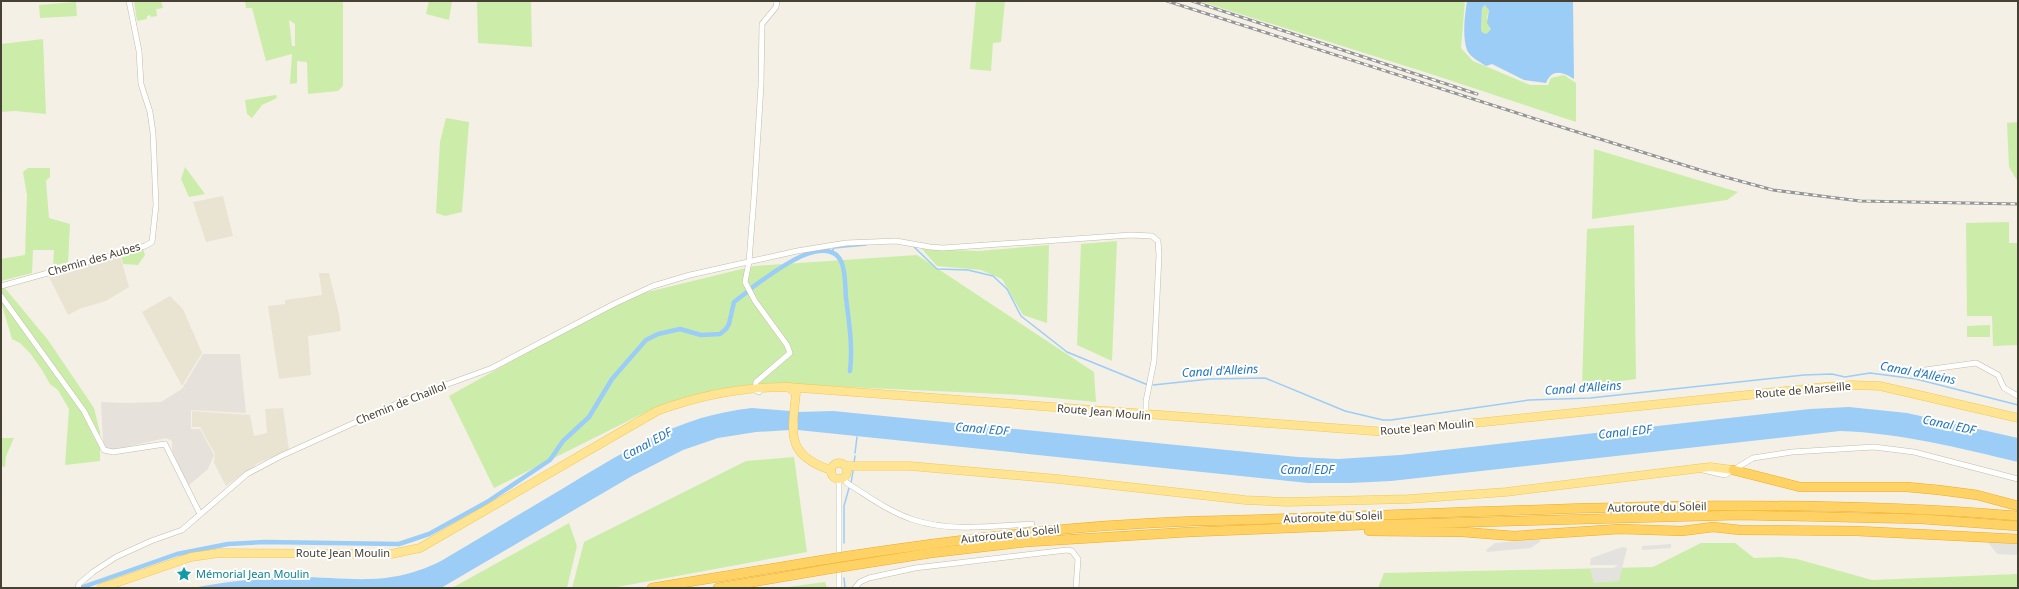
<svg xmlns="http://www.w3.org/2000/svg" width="2019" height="589" font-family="'Noto Sans',sans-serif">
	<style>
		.residential { fill: #e9e3d2 }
		.industrial { fill: #e6e1da }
		.green { fill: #cbeda9; fill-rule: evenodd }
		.parking { fill: #e4e2de }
		.water { fill: #9bcdf7; fill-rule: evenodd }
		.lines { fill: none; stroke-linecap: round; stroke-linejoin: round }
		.stream { stroke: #9bcdf7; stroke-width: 1.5 }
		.canal { stroke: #9bcdf7; stroke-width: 4.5 }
		.street-casing { stroke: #c3bca9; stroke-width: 6 }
		.primary-casing { stroke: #efc858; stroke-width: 9 }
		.highway-casing { stroke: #edac26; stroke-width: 10 }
		.street { stroke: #fff; stroke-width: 5 }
		.primary { stroke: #ffe593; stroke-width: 8 }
		.highway { stroke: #ffd265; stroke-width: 9 }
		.rail-casing { stroke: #959595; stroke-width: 3 }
		.rail { stroke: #fff; stroke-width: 1.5; stroke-dasharray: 4.5; stroke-linecap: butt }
		.highway-bridge-casing { stroke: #edac26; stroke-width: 10; stroke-linecap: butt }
		.highway-bridge { stroke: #ffd265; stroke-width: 9 }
		.labels { text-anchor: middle; stroke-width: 4; stroke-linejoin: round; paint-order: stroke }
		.street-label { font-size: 11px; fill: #474034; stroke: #fff }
		.culture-label { font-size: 11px; fill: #0d838f; stroke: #fff; text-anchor: start }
		.water-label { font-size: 12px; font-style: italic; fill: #2275be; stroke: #fff }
	</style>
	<rect width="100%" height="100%" fill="#f4f0e5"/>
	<!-- residential -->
	<g class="residential">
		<path d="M223,196L233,236L206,242L193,202Z"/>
		<path d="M120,256L129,287L106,301L79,309L68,315L48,275Z"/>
		<path d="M319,273H329L339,314L341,331L308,336L311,375L279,379L268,306L285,304V300L322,295Z"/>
		<path d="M170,296L183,309L202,353L182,386L142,312Z"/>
		<path d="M283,408L289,450L258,463L226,486L214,463L215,454L200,427H192V411L250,415L254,436L267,433L265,409Z"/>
	</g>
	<!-- industrial -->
	<path class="industrial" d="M203,354H240L246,413L191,410V429H200L214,455L208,469L188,486L172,450V441L166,438L112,450L106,448L103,441L101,402L125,403L161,402L182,389Z"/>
	<!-- green -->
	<g class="green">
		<path d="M134,1H161L163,8L156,9L157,16L151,17L150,15L147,16V19L137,21Z"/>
		<path d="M245,1H343V86L338,91L308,94L307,62L297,61V83L290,84L292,54L266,61L252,8H246ZM289,20L295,24V46H292Z"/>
		<path d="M429,1H452L449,20L426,14Z"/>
		<path d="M477,1H531L532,47L478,43Z"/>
		<path d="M976,1H1005L1001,42L993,43L991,71L970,69Z"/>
		<path d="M1199,1H1465L1461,48L1473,61L1530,85H1548L1551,78L1564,75L1576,83V122L1434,75Z"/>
		<path d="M76,2L77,16L40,18L39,5Z"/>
		<path d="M1485,5H1487L1489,10L1487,18L1491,29L1486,34L1482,32L1481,29L1482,8Z"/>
		<path d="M43,39L46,114L15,111L1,112V44Z"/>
		<path d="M276,95L277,98L262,105L252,118L247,114L245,100Z"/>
		<path d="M446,118L469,122L462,212L445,216L436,213L440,142Z"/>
		<path d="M2018,122V182L2009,167L2007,123Z"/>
		<path d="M1594,149L1738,192L1727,200L1592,219Z"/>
		<path d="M185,167L205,194L189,197L181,179Z"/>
		<path d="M28,168H50V177L46,181L49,218L70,224L68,262L53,266L54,250H33L32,273L1,281V259L25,255L27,195L23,172Z"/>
		<path d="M2009,222V243H2018V345L1993,346L1992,316H1967L1966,223Z"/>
		<path d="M1634,225L1636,379L1582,386L1587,229Z"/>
		<path d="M1117,241L1112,361L1077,345L1081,244Z"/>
		<path d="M1049,245L1047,323L1023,315L1002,279L981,270L937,266L922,249L979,251Z"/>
		<path d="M143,249L145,255L138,265L123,264L121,256Z"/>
		<path d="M917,255L1094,372L1096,402L1022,395L801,385L692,396L654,408L494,488L449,396L627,297L754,266Z"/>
		<path d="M4,287L48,340L94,408L100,432V461L65,465L69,409L58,390L50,384L42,370L30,353L20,343L12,339L1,302V288Z"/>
		<path d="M1990,325V337H1967V326Z"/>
		<path d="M1,438H14L6,456L5,467L1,466Z"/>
		<path d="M794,457L807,552L612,588H572L584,542L746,461Z"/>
		<path d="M569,523L577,546L567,588H452Z"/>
		<path d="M1701,543H1735L1754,558L1780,557L1797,559L1872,580L2018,574V588H1378L1384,573L1653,567Z"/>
		<path d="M825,582L827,588H780Z"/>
	</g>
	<!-- parking -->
	<g class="parking">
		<path d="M1540,539L1541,541L1531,548L1487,552L1486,550L1495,543Z"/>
		<path d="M1987,541L2018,543V555L1997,554Z"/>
		<path d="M1671,544V548L1642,550V546Z"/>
		<path d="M1622,547L1627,548L1619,581L1594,583L1590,569L1614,568L1618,565H1590L1591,558Z"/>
	</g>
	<!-- water -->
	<g class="water">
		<path d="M1467,1H1573L1574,79C1563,72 1552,68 1546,83L1524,80L1492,64L1486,66C1480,62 1470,57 1467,50C1462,36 1465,15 1467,1ZM1485,5L1489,10L1487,23L1491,29L1486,34L1482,32L1481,29L1482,8Z"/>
		<path d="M1849,407L1907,413L2018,438V462C1959,448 1901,433 1840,431L1391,481L1350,483H1308L798,430V412L833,411L1298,457L1338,459L1400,455L1810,409Z"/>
		<path d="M752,408L790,411V430L756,432L718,438L683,450L632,476L441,588H192C224,582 256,578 289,577C347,576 385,589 441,561C483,536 525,511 567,486C629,449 678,416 752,408Z"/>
	</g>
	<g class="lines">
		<!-- stream -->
		<g class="stream">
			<path d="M913,246L937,269L968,270L993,276L1007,289L1021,316L1067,352L1148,385"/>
			<path d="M831,253L834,248L866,245"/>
			<path d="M1153,385L1210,379L1265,378L1345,411L1383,420H1391L1529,400L1590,398L1804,375L1832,374L1845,377L1870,373L1916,379L2018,405"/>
			<path d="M855,453L857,437"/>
			<path d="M854,463L855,456"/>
			<path d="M851,483L853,471"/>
			<path d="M844,543V506L849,488"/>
			<path d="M844,578L845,588"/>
		</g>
		<!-- canal -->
		<g class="canal">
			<path d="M750,289C768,277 824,230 841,261C846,272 845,287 846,298C849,323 853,346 850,371"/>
			<path d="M80,588L177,554L228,544L265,542L399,544L429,534L487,502L550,460L563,441L589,417L612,379L646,340L658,334L680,329L701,335L720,334L726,329L729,324L734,302L747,292"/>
		</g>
		<!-- street casing -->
		<g class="street-casing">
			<g id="street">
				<path d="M1,286L145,246L152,242L156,205L153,133L150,112L141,84L139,51L129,1"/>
				<path d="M1,296L84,411L104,450L113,452L165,444L200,514"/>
				<path d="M1918,371L1976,363L1998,375L2004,388L2018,396"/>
				<path d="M759,392L755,390L756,382L790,353L787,345L755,301L745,282L749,262L754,197L761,85L762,24L776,7L777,1"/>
				<path d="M1703,470L1725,475L1753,458L1792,452L1874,447L1914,452L2018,479"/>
				<path d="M843,478L847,483C868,496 889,512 914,520C951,532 994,526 1032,524"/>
				<path d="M839,558V479"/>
				<path d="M78,588L79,584L93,572L116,557L151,541L182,530L247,474L281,456L407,399L492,368L614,304L653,286L690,275L797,251L846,243L896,241L930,247L943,248L1131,235L1152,236L1158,241L1159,255L1154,361L1146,401V415"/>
				<path d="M839,588V566"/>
				<path d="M855,588L860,582L869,578L915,568L1067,550L1072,551L1078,559L1076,588"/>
			</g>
		</g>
		<!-- primary casing -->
		<g class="primary-casing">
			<g id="primary">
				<path d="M788,387L796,393C792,433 785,455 831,470"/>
				<circle cx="839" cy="471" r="8"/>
				<path d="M845,466H910L1058,479L1245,500L1287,502L1409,499L1506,492L1693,469L1710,467L1733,470"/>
				<path d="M101,588L191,557L219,553L391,554L420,548L657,411C700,395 742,387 787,387L1387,432L1825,387L1851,385L1880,386L2018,418"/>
			</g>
		</g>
		<!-- highway casing -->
		<g class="highway-casing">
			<g id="highway">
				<path d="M1733,470L1800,487H1907L1939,490L1977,495L2018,506"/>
				<path d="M1369,531L1463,532L1514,536L1620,529L1682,531L1713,527L1740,530L1857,531L2018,539"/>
				<path d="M848,556C964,538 1078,525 1195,521C1469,515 1744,493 2018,516"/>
				<path d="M848,566L931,553L1027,542L1190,532L1363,525L1740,515L1922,519L2018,526"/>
				<path d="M652,588L829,559"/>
				<path d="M718,588L829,569"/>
			</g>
		</g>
		<!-- street -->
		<use href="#street" class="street"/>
		<!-- primary -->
		<use href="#primary" class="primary"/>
		<!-- highway -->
		<use href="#highway" class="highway"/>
		<!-- rail casing -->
		<g class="rail-casing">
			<g id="rail">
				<path d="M1167,1L1542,121L1703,171L1773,190L1860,201L2018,204"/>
				<path d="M1192,1L1477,94"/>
			</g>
		</g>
		<!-- rail -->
		<use href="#rail" class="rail"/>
		<!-- highway-bridge casing -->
		<g class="highway-bridge-casing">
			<g id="highway-bridge">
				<path d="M829,559L848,556"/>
				<path d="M829,569L848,566"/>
			</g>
		</g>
		<!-- highway-bridge -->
		<use href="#highway-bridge" class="highway-bridge"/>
	</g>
	<!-- icons -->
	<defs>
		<g id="sight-bare" transform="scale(1.2)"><path d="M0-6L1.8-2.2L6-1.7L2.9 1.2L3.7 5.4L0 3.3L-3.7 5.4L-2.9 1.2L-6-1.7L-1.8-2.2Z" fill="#0f9aa8" stroke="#fff" stroke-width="2.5" paint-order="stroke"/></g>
	</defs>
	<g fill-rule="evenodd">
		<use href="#sight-bare" x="184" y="574"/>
	</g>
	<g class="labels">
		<!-- street labels -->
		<g class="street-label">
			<text transform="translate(94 259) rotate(-16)" y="4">Chemin des Aubes</text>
			<text transform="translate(1803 390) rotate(-5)" y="4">Route de Marseille</text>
			<text transform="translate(401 403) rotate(-22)" y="4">Chemin de Chaillol</text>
			<text transform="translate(1104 412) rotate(5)" y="4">Route Jean Moulin</text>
			<text transform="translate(1427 427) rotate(-5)" y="4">Route Jean Moulin</text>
			<text transform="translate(1657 507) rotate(-1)" y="4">Autoroute du Soleil</text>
			<text transform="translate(1333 517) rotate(-2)" y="4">Autoroute du Soleil</text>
			<text transform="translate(1010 534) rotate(-6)" y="4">Autoroute du Soleil</text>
			<text x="343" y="557">Route Jean Moulin</text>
		</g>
		<!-- culture labels -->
		<g class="culture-label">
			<text x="196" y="578">Mémorial Jean Moulin</text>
		</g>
		<!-- water labels -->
		<g class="water-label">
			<text transform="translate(1220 371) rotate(-3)" y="4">Canal d'Alleins</text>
			<text transform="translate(1918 373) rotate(11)" y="4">Canal d'Alleins</text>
			<text transform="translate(1583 388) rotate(-4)" y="4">Canal d'Alleins</text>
			<text transform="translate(1949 425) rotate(12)" y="4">Canal EDF</text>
			<text transform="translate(982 429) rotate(5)" y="4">Canal EDF</text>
			<text transform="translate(1625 432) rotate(-6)" y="4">Canal EDF</text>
			<text transform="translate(647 444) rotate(-28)" y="4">Canal EDF</text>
			<text x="1307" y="474">Canal EDF</text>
		</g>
	</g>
	<!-- border -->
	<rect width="2019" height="589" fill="none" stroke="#474034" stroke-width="4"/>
</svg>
